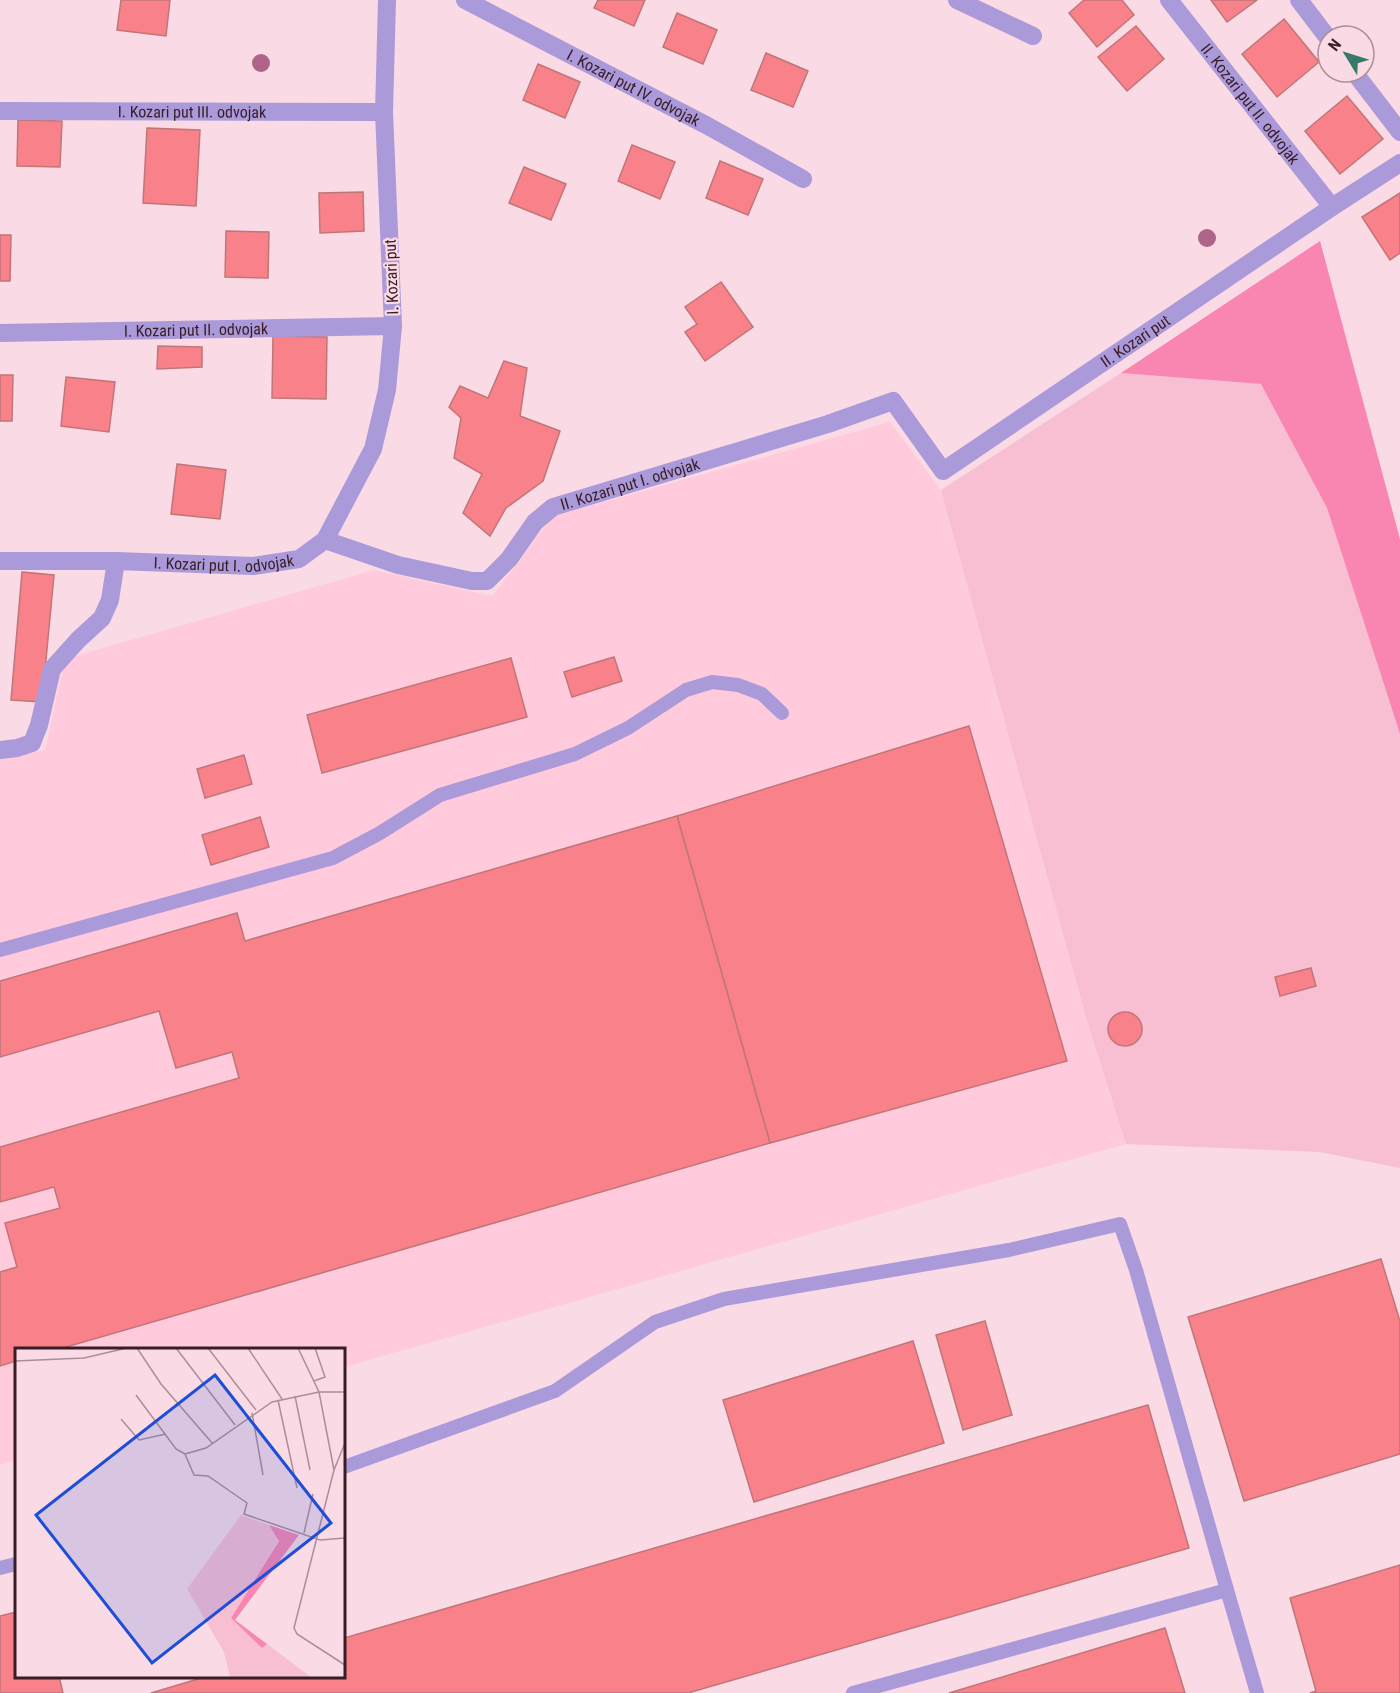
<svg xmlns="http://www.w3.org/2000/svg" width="1400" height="1693" font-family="'Roboto Condensed',sans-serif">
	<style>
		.built { fill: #ffcbdc }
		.green { fill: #f8bed1 }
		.forest { fill: #f886b1 }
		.building { fill: #f9818a; stroke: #c07679; stroke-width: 1.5 }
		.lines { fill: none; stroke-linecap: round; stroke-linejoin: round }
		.lane { stroke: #ab9ad9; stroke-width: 14 }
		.street { stroke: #ab9ad9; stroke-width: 18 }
		.tree { fill: #ad6488 }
		.labels { text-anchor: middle; stroke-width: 4.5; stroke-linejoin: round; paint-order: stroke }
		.street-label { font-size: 16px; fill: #381c26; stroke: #fadae4 }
		.inset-road { fill: none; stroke: #ac8e98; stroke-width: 1.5 }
		.view { fill: #1d4ed8; fill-opacity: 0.15; stroke: #1d4ed8; stroke-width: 3 }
		.inset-edge { fill: none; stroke: #381c26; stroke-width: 3 }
	</style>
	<rect width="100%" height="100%" fill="#fadae4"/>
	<!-- built -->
	<path class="built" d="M890,422L941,490L1087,1021L1126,1144L344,1367V1350H16V1460L0,1465V759L45,750L65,659L374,570L492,596L553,516Z"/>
	<!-- green -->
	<path class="green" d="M1121,373L1261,384L1327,508L1400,734V1168L1320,1152L1126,1144L1087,1021L941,490Z"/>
	<!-- forest -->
	<path class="forest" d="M1320,241L1400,539V734L1327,508L1261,384L1121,373Z"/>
	<!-- building -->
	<g class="building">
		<path d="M121,0H170L166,36L117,30Z"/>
		<path d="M598,0H645L634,26L594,8Z"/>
		<path d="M1084,0H1122L1134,15L1097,47L1069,13Z"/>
		<path d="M1211,0H1257L1227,22Z"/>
		<path d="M677,13L717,30L703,64L663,47Z"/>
		<path d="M1284,19L1319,62L1277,97L1242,54Z"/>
		<path d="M1136,26L1164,59L1127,91L1098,57Z"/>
		<path d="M766,53L808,71L793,107L751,90Z"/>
		<path d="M538,64L580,82L565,118L523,100Z"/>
		<path d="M1347,96L1383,139L1340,174L1305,131Z"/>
		<path d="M18,120L62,121L60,167L17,166Z"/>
		<path d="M147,128L200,130L196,206L143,203Z"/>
		<path d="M632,145L675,162L660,199L618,181Z"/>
		<path d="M720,161L763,179L748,215L706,198Z"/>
		<path d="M524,167L566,184L551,220L509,203Z"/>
		<path d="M363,192L364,231L320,233L319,193Z"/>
		<path d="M1400,193V253L1390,260L1362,217Z"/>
		<path d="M226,231L269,232L268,278L225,277Z"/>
		<path d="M0,235H11L10,281H0Z"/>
		<path d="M721,282L753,327L705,361L685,332L697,324L685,307Z"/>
		<path d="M273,336L327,337L326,399L272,398Z"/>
		<path d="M158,346L202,347V367L157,369Z"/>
		<path d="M504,361L527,368L520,416L560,431L543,481L506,508L490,536L463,513L482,474L454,458L461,418L449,407L460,386L488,398Z"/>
		<path d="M0,375H13L12,421H0Z"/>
		<path d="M66,377L115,382L109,432L61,426Z"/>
		<path d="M177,464L226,470L220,519L171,514Z"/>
		<path d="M22,572L54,575L42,702L11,700Z"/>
		<path d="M614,657L622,681L572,697L564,672Z"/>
		<path d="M511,658L527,717L322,773L307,715Z"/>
		<path d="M969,726L1067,1061L770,1143L677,816Z"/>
		<path d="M244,755L252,784L205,798L197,769Z"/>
		<path d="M677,816L770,1143L56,1350H16V1361L0,1366V1272L17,1267L5,1223L60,1208L54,1187L0,1202V1147L239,1078L232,1052L176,1068L159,1011L0,1057V981L237,913L245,941Z"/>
		<path d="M260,817L269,847L211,865L202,835Z"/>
		<path d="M1311,968L1316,986L1280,996L1275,977Z"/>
		<circle cx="1125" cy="1029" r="17"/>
		<path d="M1381,1259L1400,1321V1454L1244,1501L1188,1317Z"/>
		<path d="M985,1321L1012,1415L963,1430L936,1335Z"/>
		<path d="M913,1341L944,1443L754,1502L723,1400Z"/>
		<path d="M1148,1405L1189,1548L688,1693H151L208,1676H344V1638Z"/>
		<path d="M1400,1565V1693H1310L1316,1691L1290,1598Z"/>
		<path d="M16,1612V1676H59L63,1693H0V1616Z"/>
		<path d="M1165,1628L1185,1693H949Z"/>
	</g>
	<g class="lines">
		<!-- lane -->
		<g class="lane">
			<path d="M0,950L333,858L380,833L440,795L575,754L628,728L686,690L712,682L738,685L762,694L782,713"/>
			<path d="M344,1467L555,1391L655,1322L724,1299L1009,1250L1120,1224L1136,1270L1227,1590L853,1693"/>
			<path d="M0,1568L16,1564"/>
			<path d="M1227,1590L1257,1693"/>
		</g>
		<!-- street -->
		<g class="street">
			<path id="s1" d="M465,0L706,125L803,179"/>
			<path d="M957,0L1033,36"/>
			<path id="s2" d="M1169,0L1332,207"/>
			<path d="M1299,0L1328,38"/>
			<path d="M1354,72L1400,132"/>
			<path id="s3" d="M0,111L384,112"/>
			<path id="s4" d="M0,333L393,326"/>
			<path id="s5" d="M325,540L398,565L472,581H487L509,559L535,522L553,507L828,424L893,401L943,471L1332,207L1400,163"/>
			<path id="s6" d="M0,561H116L253,566L299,559L325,540L373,449L387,390L393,326L384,112L387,0"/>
			<path d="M0,750L17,748L32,743L39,725L52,669L78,640L102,618L110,600L116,561"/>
		</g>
	</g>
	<!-- trees -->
	<g class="tree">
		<circle cx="261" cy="63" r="9"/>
		<circle cx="1207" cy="238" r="9"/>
	</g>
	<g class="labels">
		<!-- street labels -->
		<g class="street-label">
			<text dy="6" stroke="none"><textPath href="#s1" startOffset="190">I. Kozari put IV. odvojak</textPath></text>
			<text dy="6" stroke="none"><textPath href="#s2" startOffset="132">II. Kozari put II. odvojak</textPath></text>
			<text dy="6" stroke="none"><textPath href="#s3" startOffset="192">I. Kozari put III. odvojak</textPath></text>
			<text transform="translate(391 277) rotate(-92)" y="6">I. Kozari put</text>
			<text dy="6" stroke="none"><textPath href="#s4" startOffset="196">I. Kozari put II. odvojak</textPath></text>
			<text dy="6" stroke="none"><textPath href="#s5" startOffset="942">II. Kozari put</textPath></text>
			<text dy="6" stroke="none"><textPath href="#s5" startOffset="348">II. Kozari put I. odvojak</textPath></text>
			<text dy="6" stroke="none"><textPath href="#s6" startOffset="224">I. Kozari put I. odvojak</textPath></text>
		</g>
	</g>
	<!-- overview -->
	<g transform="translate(15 1348)">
		<rect width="330" height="330" fill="#fadae4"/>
		<path d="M226,167L254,177L264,192L216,270L247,300L252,296L297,330H215L209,304L172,241Z" fill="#f8bed1"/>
		<path d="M254,177L284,187L220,272L252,296L247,300L216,270L264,193Z" fill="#f886b1"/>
		<path class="inset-road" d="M122,0L146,36L198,96M161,0L220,77M193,0L241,62M233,0L267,51M283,0L304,44L319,122M0,13L69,10L112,0M299,33L310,29L300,0M121,47L161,101L170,106M280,48L295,122M263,52L282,140M237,65L248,127M106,71L124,92L151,86M330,95L319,122L279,280L282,286L330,317M170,106L179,127L193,128L232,155L229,166L305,192L330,190M170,106L191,100L257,54L304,44H330M289,185L298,146"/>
		<path class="view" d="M200,27L316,175L137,315L21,167Z"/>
		<rect width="330" height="330" class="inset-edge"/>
	</g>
	<!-- north arrow -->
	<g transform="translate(1346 54) rotate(308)"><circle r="28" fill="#fadae4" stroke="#ac8e98" stroke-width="1.5"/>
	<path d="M0-4.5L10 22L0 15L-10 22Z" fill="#37796a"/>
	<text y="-9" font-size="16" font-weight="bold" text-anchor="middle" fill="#381c26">N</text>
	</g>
</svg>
